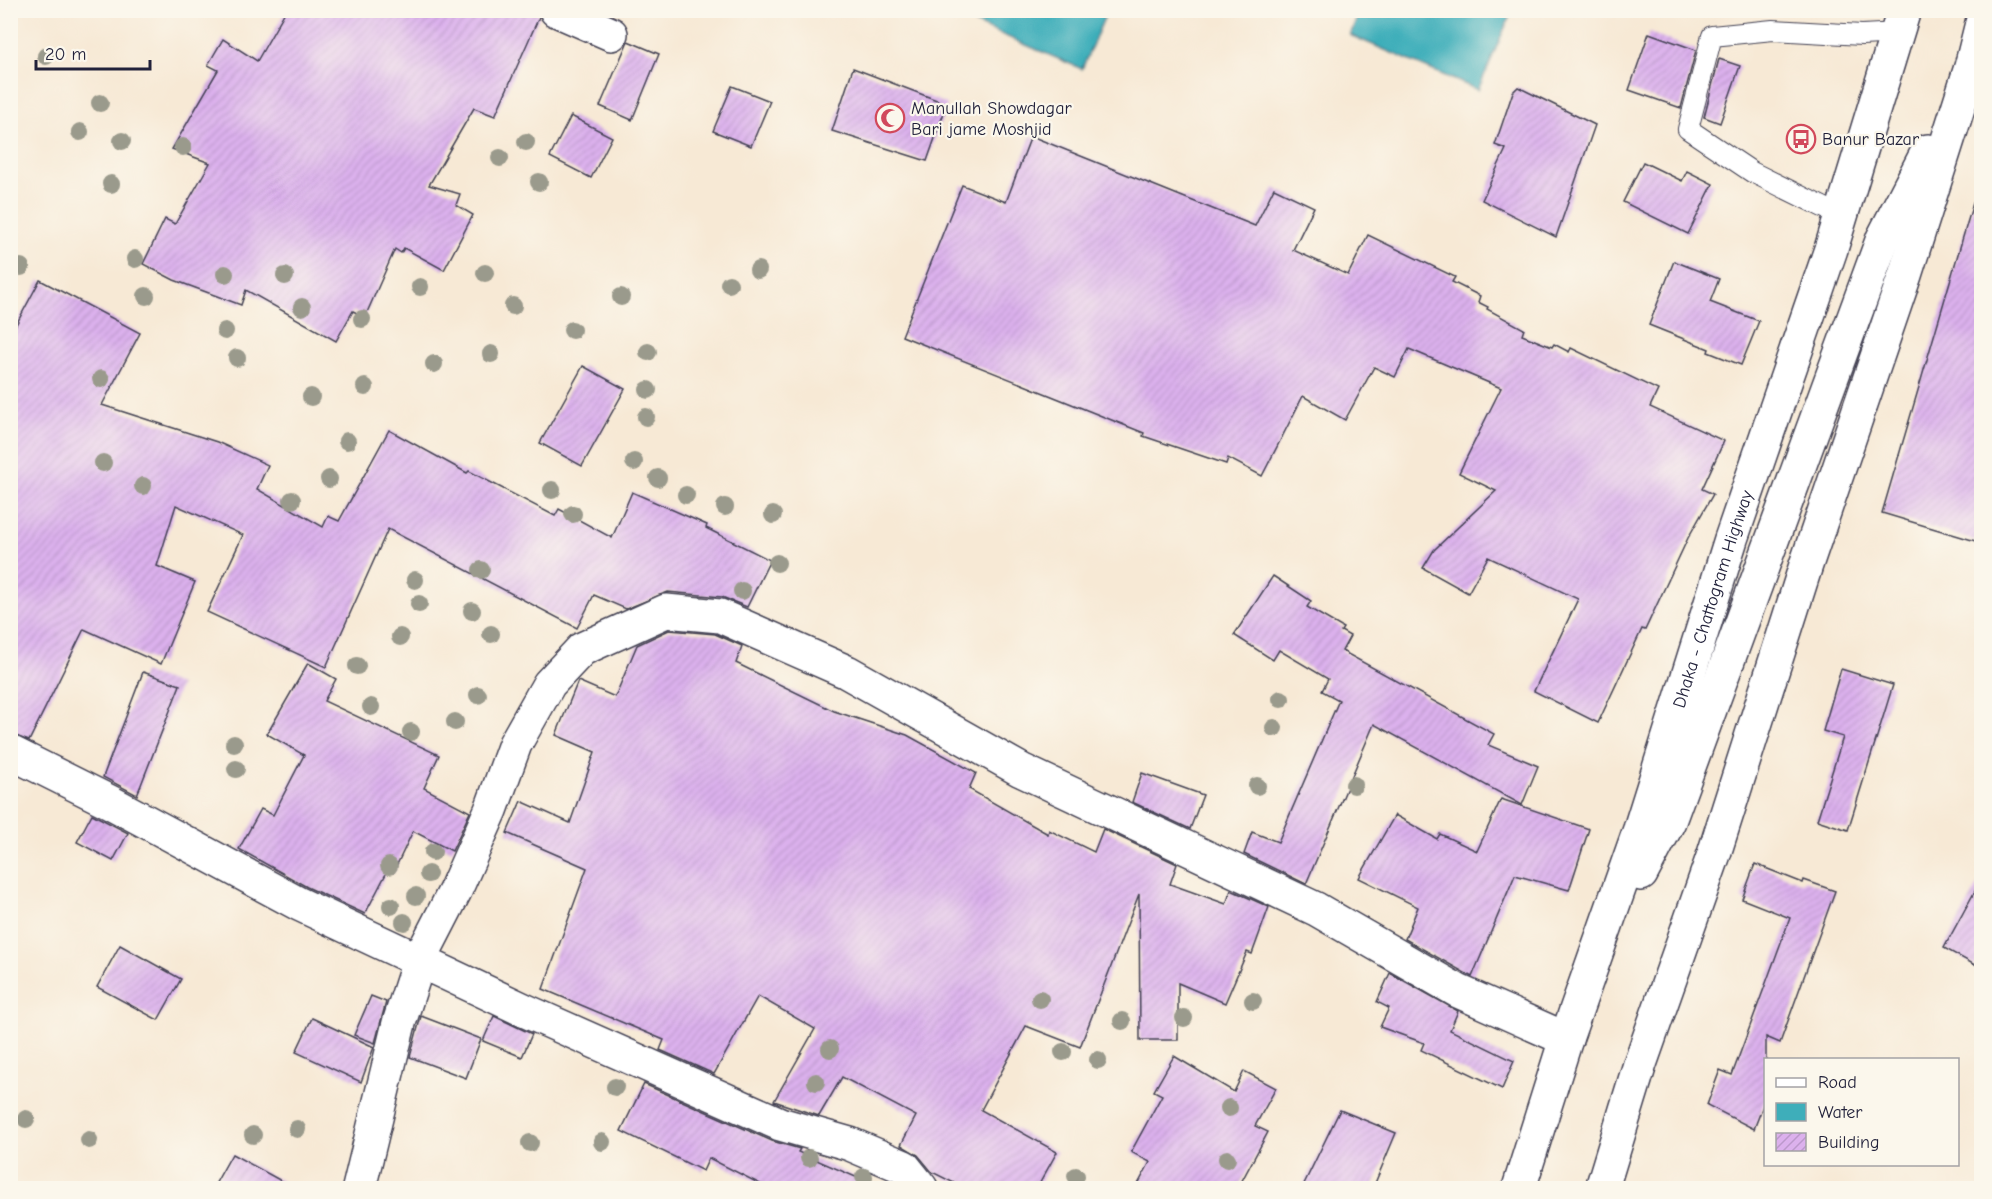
<svg xmlns="http://www.w3.org/2000/svg" width="1992" height="1199" font-family="'Comic Neue',sans-serif">
	<style>
		.water { fill: #3eaeba; stroke: #30687a; stroke-width: 1.5 }
		.building { fill: url(#building-hatch) }
		.lines { fill: none; stroke-linecap: round; stroke-linejoin: round }
		.service-casing { stroke: #424052; stroke-width: 22 }
		.minor-casing { stroke: #424052; stroke-width: 36 }
		.trunk-casing { stroke: #424052; stroke-width: 36 }
		.service { stroke: #fff; stroke-width: 20 }
		.minor { stroke: #fff; stroke-width: 33 }
		.trunk { stroke: #fff; stroke-width: 33 }
		.tree { fill: #9a9a8c }
		.labels { text-anchor: middle; stroke-width: 4.5; stroke-linejoin: round; paint-order: stroke }
		.poi-label { font-size: 18px; fill: #22223b; stroke: #fbf7ec; text-anchor: start }
		.street-label { font-size: 18px; fill: #22223b; stroke: #fbf7ec }
	</style>
	<defs>
		<pattern id="building-hatch" width="6" height="6" patternUnits="userSpaceOnUse" patternTransform="scale(1.5)"><rect width="6" height="6" fill="#dcb1ed"/><path d="M-1 1l2-2M0 6l6-6M5 7l2-2" fill="none" stroke="#bc98cc"/></pattern>
	</defs>
	<rect width="100%" height="100%" fill="#fbf7ec"/>
	<filter id="ink" filterUnits="userSpaceOnUse"><feTurbulence type="fractalNoise" baseFrequency=".0167" numOctaves="2"/><feDisplacementMap in="SourceGraphic" scale="12" xChannelSelector="R" yChannelSelector="G"/><feConvolveMatrix kernelMatrix="1 2 1 2 8 2 1 2 1" color-interpolation-filters="sRGB"/></filter>
	<filter id="wash" filterUnits="userSpaceOnUse"><feTurbulence type="fractalNoise" baseFrequency=".008" numOctaves="4" result="noise"/><feDisplacementMap in="SourceGraphic" scale="24" xChannelSelector="R" yChannelSelector="G"/><feGaussianBlur stdDeviation="1.35" result="paint"/><feColorMatrix in="noise" values="0 0 0 0 0 0 0 0 0 0 0 0 0 0 0 0 0 1.4 0 .05"/><feComposite in="paint" operator="in"/></filter>
	<g filter="url(#wash)">
		<rect width="100%" height="100%" fill="#f7e9d5"/>
		<!-- water -->
		<g class="water">
			<path d="M947,11H1107L1082,69Z"/>
			<path d="M1360,11V10L1512,11L1478,90L1350,35Z"/>
		</g>
		<g id="blocks">
			<!-- building -->
			<g class="building">
				<path d="M286,10H538L539,17L495,116L474,108L429,185L460,194L456,205L473,215L444,270L404,248L401,253L395,249L365,317L353,311L336,341L246,290L241,305L174,280L143,264L165,219L175,224L210,163L172,149L218,70L208,65L223,39L257,61Z"/>
				<path d="M1649,33L1696,50L1681,108L1629,90Z"/>
				<path d="M628,41L659,54L632,120L600,106Z"/>
				<path d="M1719,59L1740,66L1720,123L1704,117Z"/>
				<path d="M853,68L947,104L927,161L832,131Z"/>
				<path d="M732,86L770,101L751,146L713,131Z"/>
				<path d="M1518,87L1595,125L1556,237L1482,200L1506,149L1495,145L1513,92Z"/>
				<path d="M571,116L612,137L591,178L550,157Z"/>
				<path d="M1031,136L1255,226L1274,188L1314,207L1293,250L1348,275L1368,235L1455,277L1452,282L1480,296L1478,302L1488,307L1487,309L1524,329L1522,335L1552,347L1554,344L1569,352L1571,348L1658,390L1650,407L1724,441L1702,489L1713,494L1688,538L1645,630L1642,629L1598,723L1534,691L1578,599L1488,557L1468,593L1423,568L1434,550L1496,491L1459,473L1501,388L1409,349L1395,377L1374,367L1345,420L1303,396L1262,476L1228,458L1226,464L1143,436L1144,433L902,336L962,185L1006,202Z"/>
				<path d="M1643,162L1682,181L1687,171L1713,184L1688,234L1623,202Z"/>
				<path d="M1973,203L1982,204V543L1882,513Z"/>
				<path d="M1674,261L1719,279L1710,302L1759,321L1741,365L1708,352L1709,349L1649,325Z"/>
				<path d="M40,280L140,333L102,405L217,442L268,465L257,489L323,527L328,516L339,521L389,430L467,473L469,471L555,516L559,509L612,538L632,492L707,525L706,528L770,560L747,607L722,597L668,592L626,609L594,595L577,628L388,529L326,667L207,612L243,535L176,505L157,566L195,582L161,664L84,629L29,741L10,734V336Z"/>
				<path d="M583,366L625,389L582,466L540,443Z"/>
				<path d="M1273,576L1311,601L1307,607L1343,628L1341,631L1350,636L1342,651L1494,734L1488,745L1538,766L1522,805L1374,724L1306,884L1244,854L1252,832L1278,842L1339,700L1322,691L1328,679L1279,650L1273,660L1234,635Z"/>
				<path d="M669,630L715,634L742,646L736,663L834,711L907,735L976,773L969,789L1048,834L1049,830L1094,852L1103,829L1177,864L1170,884L1226,904L1231,890L1269,907L1252,954L1247,952L1225,1003L1178,983V1040H1140L1139,894L1080,1047L1026,1026L981,1110L1057,1152L1037,1188H964L932,1172L918,1155L901,1145L916,1116L842,1077L819,1116L774,1101L815,1029L758,996L714,1074L660,1050L664,1040L543,989L587,868L507,833L521,801L570,823L595,752L556,735L578,681L615,697L637,645Z"/>
				<path d="M308,663L336,679L324,701L439,755L424,788L470,812L452,851L413,831L393,873L388,870L365,914L307,887L239,849L261,809L273,815L304,755L267,734Z"/>
				<path d="M1841,669L1893,685L1848,830L1817,820L1843,737L1823,731Z"/>
				<path d="M143,672L180,685L137,795L103,777Z"/>
				<path d="M1142,773L1203,795L1190,829L1132,802Z"/>
				<path d="M1501,799L1589,829L1569,890L1515,875L1472,977L1405,939L1418,907L1359,878L1395,815L1437,839L1440,834L1477,851Z"/>
				<path d="M92,814L128,833L113,861L77,842Z"/>
				<path d="M1755,864L1803,883L1804,880L1835,891L1780,1043L1766,1037V1098L1754,1129L1707,1105L1720,1070L1732,1075L1790,918L1742,899Z"/>
				<path d="M1982,878V969L1944,948Z"/>
				<path d="M120,945L181,979L158,1020L97,987Z"/>
				<path d="M1390,973L1458,1011L1450,1030L1514,1061L1502,1089L1421,1050L1424,1043L1380,1027L1389,1008L1377,1002Z"/>
				<path d="M371,996L386,1002L375,1043L354,1035Z"/>
				<path d="M421,1016L481,1039L466,1078L410,1057Z"/>
				<path d="M494,1016L532,1034L522,1057L483,1041Z"/>
				<path d="M312,1018L374,1047L361,1082L296,1052Z"/>
				<path d="M1174,1056L1234,1092L1244,1071L1276,1088L1255,1126L1268,1132L1238,1188H1136L1150,1162L1131,1152L1162,1095L1154,1091Z"/>
				<path d="M644,1084L772,1141L800,1149L798,1152L881,1188H768L709,1158L703,1171L621,1131Z"/>
				<path d="M1340,1110L1396,1133L1373,1188H1302Z"/>
				<path d="M232,1154L294,1188H213Z"/>
			</g>
		</g>
	</g>
	<g filter="url(#ink)">
		<use href="#blocks" fill-opacity="0" stroke="#424052" stroke-width="1.5"/>
		<g class="lines">
			<!-- service casing -->
			<g class="service-casing">
				<path id="service" d="M1841,216L1752,172L1688,129L1712,36L1773,30L1862,35L1899,33"/>
			</g>
			<!-- minor casing -->
			<g class="minor-casing">
				<g id="minor">
					<path d="M556,10L611,34"/>
					<path d="M10,752L110,802L299,904L526,1011L780,1124L850,1144L904,1167L921,1188"/>
					<path d="M359,1188L399,1023L419,961L455,891L491,810L515,744L549,684L582,649L666,611L720,616L847,672L1021,770L1316,909L1458,991L1566,1039"/>
				</g>
			</g>
			<!-- trunk casing -->
			<g class="trunk-casing">
				<g id="trunk">
					<path d="M1641,874L1669,821L1883,238L1928,151"/>
					<path id="s1" d="M1519,1188L1566,1039L1640,829L1731,539L1831,249L1904,10"/>
					<path d="M1602,1188L1640,1064L1714,854L1806,565L1905,275L1971,67L1982,23"/>
				</g>
			</g>
			<!-- service -->
			<use href="#service" class="service"/>
			<!-- minor -->
			<use href="#minor" class="minor"/>
			<!-- trunk -->
			<use href="#trunk" class="trunk"/>
		</g>
		<!-- trees -->
		<g class="tree">
			<circle cx="46" cy="56" r="9"/>
			<circle cx="100" cy="103" r="9"/>
			<circle cx="80" cy="132" r="9"/>
			<circle cx="122" cy="141" r="9"/>
			<circle cx="526" cy="142" r="9"/>
			<circle cx="183" cy="147" r="9"/>
			<circle cx="500" cy="158" r="9"/>
			<circle cx="539" cy="182" r="9"/>
			<circle cx="111" cy="184" r="9"/>
			<circle cx="135" cy="259" r="9"/>
			<circle cx="21" cy="267" r="9"/>
			<circle cx="758" cy="270" r="9"/>
			<circle cx="485" cy="273" r="9"/>
			<circle cx="225" cy="274" r="9"/>
			<circle cx="285" cy="276" r="9"/>
			<circle cx="729" cy="284" r="9"/>
			<circle cx="420" cy="287" r="9"/>
			<circle cx="146" cy="296" r="9"/>
			<circle cx="621" cy="297" r="9"/>
			<circle cx="513" cy="306" r="9"/>
			<circle cx="302" cy="307" r="9"/>
			<circle cx="362" cy="319" r="9"/>
			<circle cx="572" cy="330" r="9"/>
			<circle cx="225" cy="331" r="9"/>
			<circle cx="648" cy="352" r="9"/>
			<circle cx="491" cy="354" r="9"/>
			<circle cx="237" cy="358" r="9"/>
			<circle cx="434" cy="364" r="9"/>
			<circle cx="101" cy="379" r="9"/>
			<circle cx="365" cy="387" r="9"/>
			<circle cx="648" cy="390" r="9"/>
			<circle cx="311" cy="397" r="9"/>
			<circle cx="646" cy="417" r="9"/>
			<circle cx="347" cy="441" r="9"/>
			<circle cx="634" cy="462" r="9"/>
			<circle cx="103" cy="463" r="9"/>
			<circle cx="658" cy="478" r="9"/>
			<circle cx="329" cy="479" r="9"/>
			<circle cx="143" cy="486" r="9"/>
			<circle cx="552" cy="490" r="9"/>
			<circle cx="686" cy="495" r="9"/>
			<circle cx="292" cy="500" r="9"/>
			<circle cx="725" cy="507" r="9"/>
			<circle cx="573" cy="514" r="9"/>
			<circle cx="773" cy="515" r="9"/>
			<circle cx="777" cy="563" r="9"/>
			<circle cx="481" cy="570" r="9"/>
			<circle cx="415" cy="580" r="9"/>
			<circle cx="742" cy="591" r="9"/>
			<circle cx="419" cy="604" r="9"/>
			<circle cx="472" cy="611" r="9"/>
			<circle cx="491" cy="634" r="9"/>
			<circle cx="400" cy="637" r="9"/>
			<circle cx="357" cy="666" r="9"/>
			<circle cx="478" cy="695" r="9"/>
			<circle cx="1281" cy="699" r="9"/>
			<circle cx="371" cy="707" r="9"/>
			<circle cx="455" cy="722" r="9"/>
			<circle cx="1274" cy="728" r="9"/>
			<circle cx="411" cy="732" r="9"/>
			<circle cx="234" cy="744" r="9"/>
			<circle cx="236" cy="769" r="9"/>
			<circle cx="1354" cy="785" r="9"/>
			<circle cx="1257" cy="786" r="9"/>
			<circle cx="433" cy="852" r="9"/>
			<circle cx="389" cy="866" r="9"/>
			<circle cx="428" cy="874" r="9"/>
			<circle cx="416" cy="896" r="9"/>
			<circle cx="391" cy="906" r="9"/>
			<circle cx="404" cy="922" r="9"/>
			<circle cx="1040" cy="999" r="9"/>
			<circle cx="1253" cy="1001" r="9"/>
			<circle cx="1184" cy="1018" r="9"/>
			<circle cx="1122" cy="1021" r="9"/>
			<circle cx="830" cy="1049" r="9"/>
			<circle cx="1063" cy="1052" r="9"/>
			<circle cx="1098" cy="1060" r="9"/>
			<circle cx="816" cy="1082" r="9"/>
			<circle cx="615" cy="1087" r="9"/>
			<circle cx="1229" cy="1108" r="9"/>
			<circle cx="26" cy="1119" r="9"/>
			<circle cx="297" cy="1129" r="9"/>
			<circle cx="253" cy="1135" r="9"/>
			<circle cx="89" cy="1140" r="9"/>
			<circle cx="602" cy="1142" r="9"/>
			<circle cx="530" cy="1143" r="9"/>
			<circle cx="809" cy="1158" r="9"/>
			<circle cx="1227" cy="1159" r="9"/>
			<circle cx="1076" cy="1176" r="9"/>
			<circle cx="864" cy="1177" r="9"/>
		</g>
	</g>
	<!-- icons -->
	<defs>
		<g id="mosque-ring" transform="scale(1.5)"><circle r="9.5" fill="#fbf7ec" stroke="#d1495b" stroke-width="1.5"/><path d="M3.5-4.9A6 6 0 1 0 3.5 4.9A5 5 0 1 1 3.5-4.9Z" fill="#d1495b"/></g>
		<g id="bus-ring" transform="scale(1.5)"><circle r="9.5" fill="#fbf7ec" stroke="#d1495b" stroke-width="1.5"/><path d="M-5-6H5V4H4V6H2V4H-2V6H-4V4H-5ZM-3.5-4V0h7V-4ZM-3.5 1.2v1.5H-2V1.2ZM2 1.2v1.5H3.5V1.2Z" fill="#d1495b"/></g>
	</defs>
	<g fill-rule="evenodd">
		<use href="#mosque-ring" x="890" y="118"/>
		<use href="#bus-ring" x="1801" y="139"/>
	</g>
	<g class="labels">
		<!-- poi labels -->
		<g class="poi-label">
			<text x="911" y="114">Manullah Showdagar<tspan x="911" dy="21">Bari jame Moshjid</tspan></text>
			<text x="1822" y="145">Banur Bazar</text>
		</g>
		<!-- street labels -->
		<g class="street-label">
			<text dy="6" stroke="none"><textPath href="#s1" startOffset="620">Dhaka - Chattogram Highway</textPath></text>
		</g>
	</g>
	<!-- margin -->
	<rect width="1992" height="1199" fill="none" stroke="#fbf7ec" stroke-width="36"/>
	<!-- legend -->
	<rect x="1764" y="1058" width="195" height="108" fill="#fbf7ec" stroke="#a4a2a5" stroke-width="1.5"/>
	<rect x="1776" y="1078" width="30" height="9" fill="#ffffff" stroke="#a4a2a5" stroke-width="1.5"/>
	<text x="1818" y="1088" font-size="18" fill="#22223b">Road</text>
	<rect x="1776" y="1103" width="30" height="18" fill="#3eaeba" stroke="#a4a2a5" stroke-width="1.5"/>
	<text x="1818" y="1118" font-size="18" fill="#22223b">Water</text>
	<rect x="1776" y="1133" width="30" height="18" fill="url(#building-hatch)" stroke="#a4a2a5" stroke-width="1.5"/>
	<text x="1818" y="1148" font-size="18" fill="#22223b">Building</text>
	<!-- scale -->
	<path d="M36 60v9h114v-9" fill="none" stroke="#22223b" stroke-width="3"/>
	<text x="45" y="60" font-size="18" fill="#22223b" stroke="#fbf7ec" stroke-width="4.5" paint-order="stroke">20 m</text>
</svg>
